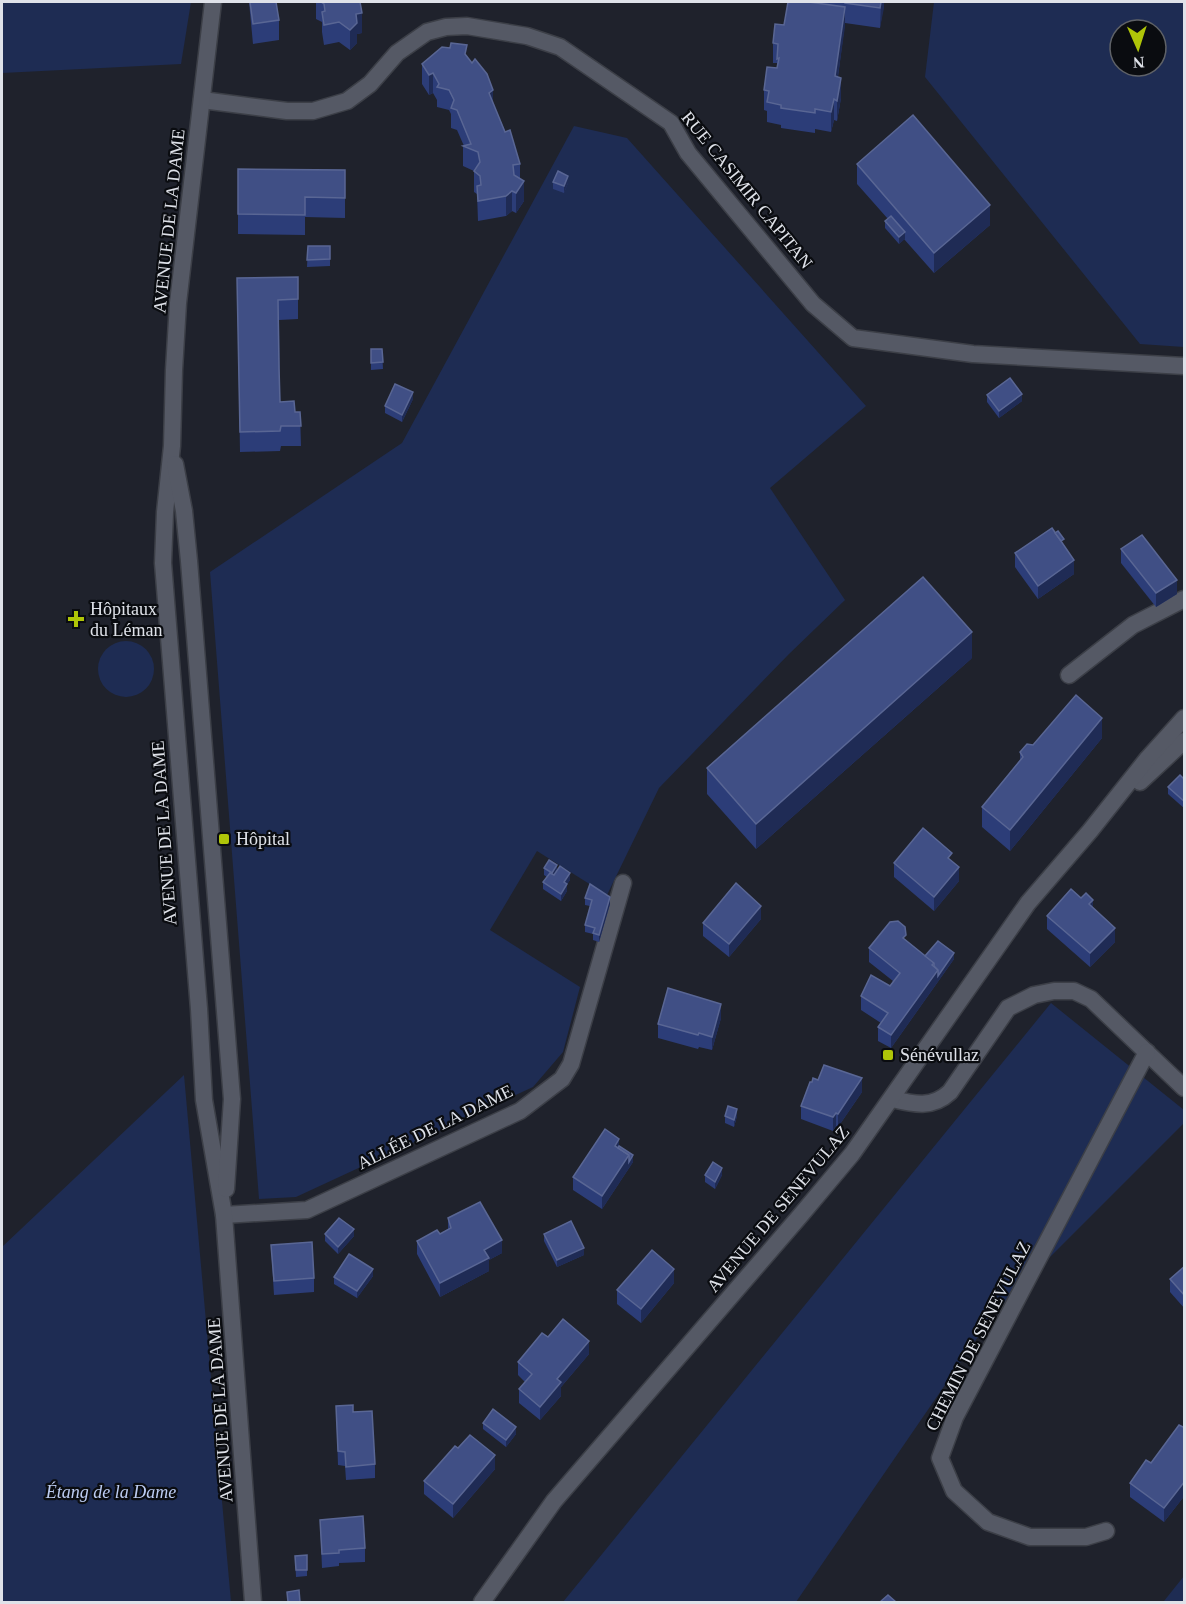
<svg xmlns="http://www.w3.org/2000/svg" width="1186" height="1604" font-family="'Times New Roman',serif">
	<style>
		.green { fill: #1e2c53; fill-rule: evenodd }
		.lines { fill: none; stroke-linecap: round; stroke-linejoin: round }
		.minor-casing { stroke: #3c3f47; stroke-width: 19 }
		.secondary-casing { stroke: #3c3f47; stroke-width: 19 }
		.minor { stroke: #555965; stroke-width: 16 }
		.secondary { stroke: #555965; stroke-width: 16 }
		.wall { fill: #2c3d78 }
		.shaded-wall { fill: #1f2b55 }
		.building { fill: #404f85; stroke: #596694; stroke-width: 1.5 }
		.poi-dot { fill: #afc508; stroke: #0a0c10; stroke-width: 2 }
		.labels { text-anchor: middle; stroke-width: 4.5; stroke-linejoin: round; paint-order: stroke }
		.street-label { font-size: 18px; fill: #dfe2e9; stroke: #0a0c10 }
		.poi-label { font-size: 18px; fill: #dfe2e9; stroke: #0a0c10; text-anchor: start }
		.park-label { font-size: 18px; font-style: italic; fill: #bcccf2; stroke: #0a0c10 }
	</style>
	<rect width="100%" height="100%" fill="#1f222c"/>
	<!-- green -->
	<g class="green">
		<path d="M2,2H191L181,64L2,73Z"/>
		<path d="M934,2H1184V347L1140,344L925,77ZM1120,30H1156V66H1120Z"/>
		<path d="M574,126L627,138L866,406L770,488L845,600L789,654L659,788L607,895L537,851L490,930L580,987L563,1052L533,1087L296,1197L259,1199L210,572L402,443Z"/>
		<circle cx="126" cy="669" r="28"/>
		<path d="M1051,1003L1184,1110V1123L995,1312L796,1602H563Z"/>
		<path d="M184,1075L231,1602H2V1247Z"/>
		<path d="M1184,1576V1602H1162L1164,1601Z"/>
	</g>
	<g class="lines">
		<!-- minor casing -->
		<g class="minor-casing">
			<g id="minor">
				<path d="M202,100L287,111H313L347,101L370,84L397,53L427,32L446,27L467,26L527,36L560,47L671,123L688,153L813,304L853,338L973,354L1184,366"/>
				<path d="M1069,675L1133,625L1184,599"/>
				<path d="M892,1099C913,1104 932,1109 950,1092L1008,1008L1034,995L1054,991H1074L1091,999L1184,1088"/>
				<path d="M224,1215L307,1210L520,1111L562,1079L571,1064L623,883"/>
				<path d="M1106,1531L1086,1537H1030L988,1522L954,1491L940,1458L955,1417L1147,1052"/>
			</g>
		</g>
		<!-- secondary casing -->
		<g class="secondary-casing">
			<g id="secondary">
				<path d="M213,2L178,303L174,370L172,446L165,512L163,563L199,1009L204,1100L224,1215L253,1602"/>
				<path d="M175,464L184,511L189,561L232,1099L226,1189"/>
				<path d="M1140,782L1184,741"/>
				<path d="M482,1602L554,1501L800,1216L852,1154L1028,903L1090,831L1148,758L1184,718"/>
			</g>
		</g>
		<!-- minor -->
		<use href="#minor" class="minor"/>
		<!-- secondary -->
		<use href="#secondary" class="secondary"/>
	</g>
	<!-- wall -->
	<g class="wall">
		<path d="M249,2H276L279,20V40L253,44Z"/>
		<path d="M316,2H360L362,33L357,34V43L350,50L339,42L324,45L322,32V22L316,19Z"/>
		<path d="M822,2H884L880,28L845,23V22L838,77L841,98L837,121L834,120L831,132L815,129V133L781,128V125L767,122V111L764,110V90L777,68V63H773V43L784,25L822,4Z"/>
		<path d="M467,56L493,104L520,164V178L524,201L516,213L512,211L506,216L478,221L477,194L474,192V171L463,166V146H464L457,130L451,128V114L449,110L437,107V100L433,93L429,95L422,84V64Z"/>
		<path d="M857,164L990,225L934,273L904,239L899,244L885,228V221L888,219L857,184Z"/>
		<path d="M238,169L345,170V218L305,217V235L238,234Z"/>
		<path d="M553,182L568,183L564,193L553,189Z"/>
		<path d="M308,246H330V266L307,267Z"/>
		<path d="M298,277V319L279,320L280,402L295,412H300L301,446H281L280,451L240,452L237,278Z"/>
		<path d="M371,349H382L383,369L371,370Z"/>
		<path d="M987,395L1022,401L999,418L987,402Z"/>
		<path d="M413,399L402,422L385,413V406Z"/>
		<path d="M1064,545L1074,574L1038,599L1015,567V553Z"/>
		<path d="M1121,549L1177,594L1156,607L1121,563Z"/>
		<path d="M972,658L756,849L707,794V768Z"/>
		<path d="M1102,738L1010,851L982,827V807L1020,760V752L1033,745Z"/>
		<path d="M1185,780V809L1168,794V787Z"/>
		<path d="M952,861L959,881L934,911L894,877V863Z"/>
		<path d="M544,868L557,871L570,880L567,884V891L561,901L543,889V882L547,877L544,875Z"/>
		<path d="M585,898L610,904L599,942L593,940V934L585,932V925L590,906L585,905Z"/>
		<path d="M1093,908L1115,942L1090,967L1047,929V916Z"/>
		<path d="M761,919L729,957L703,936V923Z"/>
		<path d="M906,941L925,956L954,959L891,1048L878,1041V1027L881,1023L861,1010V996L890,986L893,981L869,962V948Z"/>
		<path d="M721,1018L712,1050L699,1047L698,1049L658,1038V1024Z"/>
		<path d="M862,1092L838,1127L836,1126L833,1131L801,1119V1106Z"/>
		<path d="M725,1116H737L734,1127L725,1123Z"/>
		<path d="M619,1146L633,1162L602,1209L573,1190V1177Z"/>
		<path d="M705,1175H722L715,1189L705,1182Z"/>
		<path d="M448,1218L502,1253L489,1260V1271L440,1297L417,1254V1241L440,1234L448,1229Z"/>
		<path d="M325,1234L354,1236L338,1254L325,1241Z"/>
		<path d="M544,1234L584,1255L557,1267L544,1241Z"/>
		<path d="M271,1245L314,1278V1292L274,1295Z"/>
		<path d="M1185,1266V1309L1170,1292V1279Z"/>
		<path d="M373,1276L357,1298L334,1284V1277Z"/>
		<path d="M674,1283L641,1323L617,1304V1290Z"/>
		<path d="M548,1337L589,1354L561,1387V1396L540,1420L519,1403V1389L525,1382L518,1375V1362Z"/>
		<path d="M336,1406L353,1412L375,1464V1478L346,1480L345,1466L338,1465Z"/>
		<path d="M483,1423L516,1434L506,1447L483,1429Z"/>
		<path d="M1185,1428V1495L1164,1522L1130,1497V1483Z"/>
		<path d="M458,1448L495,1469L453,1518L424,1494V1481Z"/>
		<path d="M320,1520L365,1548V1562L339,1563V1566L322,1568Z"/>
		<path d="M307,1555V1576L296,1577L295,1556Z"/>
	</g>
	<!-- shaded-wall -->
	<g class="shaded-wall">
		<path d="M881,2H884V8L880,28Z"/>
		<path d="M845,7V27L835,96V76Z"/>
		<path d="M362,13V33L357,34V43L350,50V30L356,14Z"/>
		<path d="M433,73V93L429,95V75Z"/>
		<path d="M841,78V98L837,121V101Z"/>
		<path d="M493,90V110L489,93Z"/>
		<path d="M834,99V120L831,132V112Z"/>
		<path d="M568,176V183L564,193V186Z"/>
		<path d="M524,181V201L516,213V193Z"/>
		<path d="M512,191V211L506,216V196Z"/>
		<path d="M990,205V225L934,273V253Z"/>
		<path d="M905,232V239L899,244V237Z"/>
		<path d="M413,392V399L402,422V415Z"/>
		<path d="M1022,394V401L999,418V411Z"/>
		<path d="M1074,560V574L1038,599V586Z"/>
		<path d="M1177,580V594L1156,607V593Z"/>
		<path d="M972,632V658L756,849V824Z"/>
		<path d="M1102,718V738L1010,851V830Z"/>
		<path d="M557,865V872L552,880V873Z"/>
		<path d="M959,867V881L934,911V897Z"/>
		<path d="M570,873V880L564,889V882Z"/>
		<path d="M567,884V891L561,901V894Z"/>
		<path d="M610,897V904L599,942V935Z"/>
		<path d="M1093,900V913L1089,904Z"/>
		<path d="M761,906V919L729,957V944Z"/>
		<path d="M1115,928V942L1090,967V953Z"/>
		<path d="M954,953V959L891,1048V1035L938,970Z"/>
		<path d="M721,1004V1018L712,1050V1037Z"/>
		<path d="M862,1078V1092L838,1127V1114Z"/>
		<path d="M737,1109V1116L734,1127V1120Z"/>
		<path d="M836,1113V1126L833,1131V1117Z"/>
		<path d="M619,1139V1153L615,1146Z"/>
		<path d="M629,1155H633V1162L602,1209V1196Z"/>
		<path d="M722,1168V1175L715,1189V1182Z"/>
		<path d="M354,1229V1236L338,1254V1247Z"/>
		<path d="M502,1240V1253L489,1260V1271L440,1297V1283L484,1250Z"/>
		<path d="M584,1248V1255L557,1267V1260Z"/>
		<path d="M373,1269V1276L357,1298V1291Z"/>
		<path d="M674,1269V1283L641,1323V1309Z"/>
		<path d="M589,1341V1354L561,1387V1396L540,1420V1407L557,1379Z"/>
		<path d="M516,1427V1434L506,1447V1440Z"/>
		<path d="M495,1455V1469L453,1518V1504Z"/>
		<path d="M1185,1481V1495L1164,1522V1508Z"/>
	</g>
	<!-- building -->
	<g class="building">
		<path d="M250,2H276L279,20L253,24Z"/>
		<path d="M321,2H360L362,13L356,14L357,23L350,30L339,22L324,25L322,12L325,11L324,4Z"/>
		<path d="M788,2H809L845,7L835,76L841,78L837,101L834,99L831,112L815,109V113L781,108V105L767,102L769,91L764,90L767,67L777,68L779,58L777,59L778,44L773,43L775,24L784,25Z"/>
		<path d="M845,2H881L880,8L845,3Z"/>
		<path d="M451,43L467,45L465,54L472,63L475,59L487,74L493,90L489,93L505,132L510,130L520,164L513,165L514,175L524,181L516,193L512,191L506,196L478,201L477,186L481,185L480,176L474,171L480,162L478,152L463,146L471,144L457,110L451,108L454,100L449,90L437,87L439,84L433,73L429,75L422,64L442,47L450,48Z"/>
		<path d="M913,115L990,205L934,253L857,164Z"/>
		<path d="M238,169L345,170V198L305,197V215L238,214Z"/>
		<path d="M558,171L568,176L564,186L553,182Z"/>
		<path d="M891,216L905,232L899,237L885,221Z"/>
		<path d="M308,246H330V259L307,260Z"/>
		<path d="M298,277V299L278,300L279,368L280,402L294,401L295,412H300L301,426H281L280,431L240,432L237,278Z"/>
		<path d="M371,349H382L383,362L371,363Z"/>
		<path d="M1010,378L1022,394L999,411L987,395Z"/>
		<path d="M395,384L413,392L402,415L385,406Z"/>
		<path d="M1052,528L1074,560L1038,586L1015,553Z"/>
		<path d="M1058,531L1064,539L1061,541L1055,533Z"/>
		<path d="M1142,535L1177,580L1156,593L1121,549Z"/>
		<path d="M923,577L972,632L756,824L707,768Z"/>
		<path d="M1076,695L1102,718L1010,830L982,807L1023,757L1020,752L1027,744L1033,745Z"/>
		<path d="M1180,775L1185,780V802L1168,787Z"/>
		<path d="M923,828L952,853L948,858L959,867L934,897L894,863Z"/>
		<path d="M549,860L557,865L552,873L544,868Z"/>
		<path d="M560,866L570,873L564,882L567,884L561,894L543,882L550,873L554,875Z"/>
		<path d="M736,883L761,906L729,944L703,923Z"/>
		<path d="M590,884L610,897L599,935L593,933L595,928L585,925L592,900L585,898Z"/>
		<path d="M1071,889L1081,898L1086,893L1093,900L1089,904L1115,928L1090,953L1047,916Z"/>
		<path d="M898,921L905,927L906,935L903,938L934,963L932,965L938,970L891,1035L878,1027L888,1013L861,996L871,975L890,986L900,973L869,948L890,922Z"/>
		<path d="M938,941L954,953L938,976V970L934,966V963L925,956Z"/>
		<path d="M668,988L721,1004L712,1037L699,1033L698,1035L658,1024Z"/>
		<path d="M824,1065L862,1078L838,1114L836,1113L833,1117L801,1106L810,1082H812L813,1078L818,1080Z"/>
		<path d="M728,1106L737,1109L734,1120L725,1116Z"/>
		<path d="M605,1129L619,1139L615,1146L629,1155L602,1196L573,1177Z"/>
		<path d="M619,1146L633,1155L629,1162V1155L618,1148Z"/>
		<path d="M713,1162L722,1168L715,1182L705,1175Z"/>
		<path d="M480,1202L502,1240L484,1250L489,1258L440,1283L417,1241L437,1230L440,1234L451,1228L448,1218Z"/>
		<path d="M339,1218L354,1229L338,1247L325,1234Z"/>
		<path d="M571,1221L584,1248L557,1260L544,1234Z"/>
		<path d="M312,1242L314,1278L274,1281L271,1245Z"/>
		<path d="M652,1250L674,1269L641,1309L617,1290Z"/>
		<path d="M349,1254L373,1269L357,1291L334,1277Z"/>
		<path d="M1185,1266V1296L1170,1279Z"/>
		<path d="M563,1319L589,1341L557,1379L561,1382L540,1407L519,1389L532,1374L518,1362L542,1333L548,1337Z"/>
		<path d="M353,1405V1412L372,1411L375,1464L346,1467L345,1452L338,1451L336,1406Z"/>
		<path d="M493,1409L516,1427L506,1440L483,1423Z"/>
		<path d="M1179,1425L1185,1428V1481L1164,1508L1130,1483L1146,1460L1151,1463Z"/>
		<path d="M470,1435L495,1455L453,1504L424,1481L455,1446L458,1448Z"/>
		<path d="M363,1516L365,1548L339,1550V1553L322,1554L320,1520Z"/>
		<path d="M307,1555V1570H296L295,1556Z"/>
		<path d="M299,1590L300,1602H288L287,1592Z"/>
		<path d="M888,1595L896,1602H880Z"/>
	</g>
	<!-- markers -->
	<g class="poi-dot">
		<path d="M73 610h6v6h6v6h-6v6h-6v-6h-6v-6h6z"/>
		<rect x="218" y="833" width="12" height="12" rx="3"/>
		<rect x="882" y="1049" width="12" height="12" rx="3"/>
	</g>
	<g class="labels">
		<!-- street labels -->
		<g class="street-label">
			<text transform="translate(747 190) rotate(51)" y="6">RUE CASIMIR CAPITAN</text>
			<text transform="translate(169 221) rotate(-84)" y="6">AVENUE DE LA DAME</text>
			<text transform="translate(164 833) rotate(-94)" y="6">AVENUE DE LA DAME</text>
			<text transform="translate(435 1127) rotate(-26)" y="6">ALLÉE DE LA DAME</text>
			<text transform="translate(778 1209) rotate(-50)" y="6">AVENUE DE SENEVULAZ</text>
			<text transform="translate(978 1336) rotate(-63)" y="6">CHEMIN DE SENEVULAZ</text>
			<text transform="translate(220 1410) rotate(-94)" y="6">AVENUE DE LA DAME</text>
		</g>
		<!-- poi labels -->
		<g class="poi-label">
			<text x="90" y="615">Hôpitaux<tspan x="90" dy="21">du Léman</tspan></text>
			<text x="236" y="845">Hôpital</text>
			<text x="900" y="1061">Sénévullaz</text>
		</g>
		<!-- park labels -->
		<g class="park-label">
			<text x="111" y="1498">Étang de la Dame</text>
		</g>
	</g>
	<!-- border -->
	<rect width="1186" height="1604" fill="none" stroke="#dfe2e9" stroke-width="6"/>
	<!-- north arrow -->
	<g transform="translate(1138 48) rotate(177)"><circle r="28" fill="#0a0c10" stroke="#5f6267" stroke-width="1.5"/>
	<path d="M0-4.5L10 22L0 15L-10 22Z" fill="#afc508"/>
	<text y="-9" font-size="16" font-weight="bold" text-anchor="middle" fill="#dfe2e9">N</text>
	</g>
</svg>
